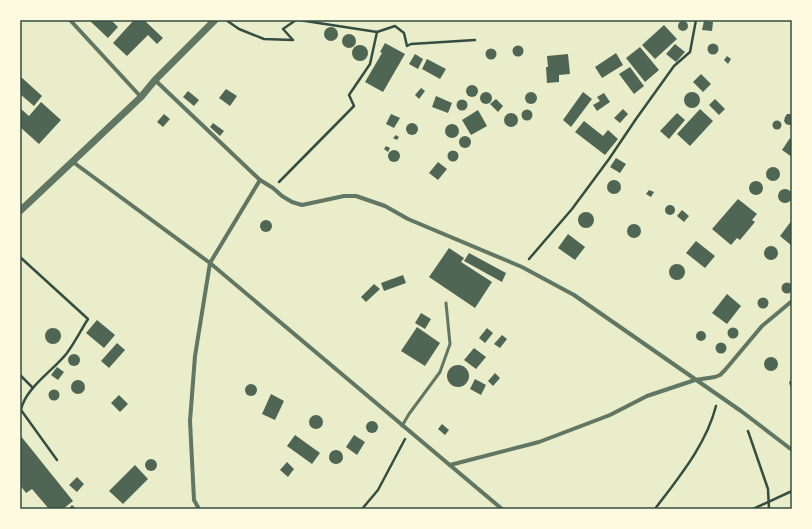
<svg xmlns="http://www.w3.org/2000/svg" width="812" height="529" font-family="'Nunito Sans',sans-serif">
	<style>
		.building { fill: #4f6655 }
		.lines { fill: none; stroke-linecap: round; stroke-linejoin: round }
		.path { stroke: #344e41; stroke-width: 2.5 }
		.service { stroke: #617663; stroke-width: 3 }
		.minor { stroke: #617663; stroke-width: 4 }
		.tertiary { stroke: #617663; stroke-width: 7 }
		.neatline { fill: none; stroke: #344e41; stroke-width: 1.5 }
	</style>
	<rect width="100%" height="100%" fill="#e9edc9"/>
	<!-- building -->
	<g class="building">
		<path d="M89,20H111L118,27L108,38Z"/>
		<path d="M134,20H144L163,38L157,44L148,35L127,56L113,43Z"/>
		<path d="M704,21L713,22L712,31L702,30Z"/>
		<circle cx="683" cy="26" r="5"/>
		<path d="M664,25L677,39L655,59L642,45Z"/>
		<circle cx="331" cy="34" r="7"/>
		<circle cx="349" cy="41" r="7"/>
		<path d="M385,43L405,54L383,92L365,82L382,53L380,52Z"/>
		<circle cx="713" cy="49" r="5.5"/>
		<path d="M675,44L685,52L676,62L666,54Z"/>
		<circle cx="360" cy="53" r="8"/>
		<circle cx="518" cy="51" r="5.5"/>
		<path d="M640,47L659,70L645,82L626,58Z"/>
		<circle cx="491" cy="54" r="5.5"/>
		<path d="M616,53L623,65L602,78L595,67Z"/>
		<path d="M415,54L423,59L418,69L409,64Z"/>
		<path d="M568,54L570,74L559,75V82L547,83L546,67H548L547,56Z"/>
		<path d="M727,56L731,59L728,64L724,60Z"/>
		<path d="M427,59L446,69L440,79L422,69Z"/>
		<path d="M630,67L644,86L634,94L619,74Z"/>
		<path d="M701,74L711,84L703,92L693,82Z"/>
		<path d="M20,76L42,96L34,106L20,94Z"/>
		<circle cx="472" cy="91" r="6"/>
		<path d="M421,88L425,91L419,99L415,95Z"/>
		<path d="M226,89L237,96L230,106L219,98Z"/>
		<path d="M188,91L199,100L194,106L183,97Z"/>
		<circle cx="486" cy="98" r="6"/>
		<circle cx="531" cy="98" r="6"/>
		<path d="M583,92L592,99L571,127L563,120Z"/>
		<circle cx="692" cy="100" r="8"/>
		<path d="M604,93L610,102L597,111L593,105L600,101L597,97Z"/>
		<path d="M436,96L452,103L448,113L432,107Z"/>
		<path d="M496,99L503,106L498,112L490,104Z"/>
		<path d="M715,99L725,109L719,115L709,105Z"/>
		<circle cx="462" cy="105" r="5.5"/>
		<path d="M41,102L61,120L39,144L20,127V108L29,116Z"/>
		<path d="M623,109L628,114L620,123L614,118Z"/>
		<path d="M700,109L713,121L690,146L677,134Z"/>
		<circle cx="527" cy="115" r="5.5"/>
		<path d="M478,110L487,126L471,135L462,120Z"/>
		<circle cx="511" cy="120" r="7"/>
		<path d="M677,113L685,120L669,139L660,131Z"/>
		<path d="M164,114L170,119L163,127L157,122Z"/>
		<path d="M391,114L400,118L394,128L386,124Z"/>
		<path d="M787,114H792V125H789L786,124L784,121L785,117Z"/>
		<circle cx="777" cy="125" r="4.5"/>
		<path d="M584,121L603,136L608,130L618,139L605,155L575,132Z"/>
		<circle cx="412" cy="129" r="6"/>
		<path d="M213,123L224,131L220,136L210,127Z"/>
		<circle cx="452" cy="131" r="7"/>
		<path d="M396,135L399,137L397,140L393,138Z"/>
		<circle cx="465" cy="142" r="6"/>
		<path d="M790,138L792,140V157L782,150Z"/>
		<path d="M386,146L390,148L388,152L384,149Z"/>
		<circle cx="394" cy="156" r="6"/>
		<circle cx="453" cy="156" r="5.5"/>
		<path d="M616,158L626,164L620,173L610,167Z"/>
		<path d="M438,162L447,169L438,180L429,173Z"/>
		<circle cx="773" cy="174" r="7"/>
		<circle cx="614" cy="187" r="7"/>
		<circle cx="756" cy="188" r="7"/>
		<circle cx="785" cy="196" r="7"/>
		<path d="M649,190L654,192L651,197L646,194Z"/>
		<path d="M738,199L757,214L752,220L755,222L740,240L737,238L731,245L712,229Z"/>
		<circle cx="670" cy="210" r="5"/>
		<path d="M682,210L689,216L684,222L677,216Z"/>
		<circle cx="586" cy="220" r="8"/>
		<path d="M792,220V246L780,236Z"/>
		<circle cx="266" cy="226" r="6"/>
		<circle cx="634" cy="231" r="7"/>
		<path d="M568,234L585,247L575,260L558,248Z"/>
		<path d="M696,241L715,256L705,268L686,253Z"/>
		<circle cx="771" cy="253" r="7"/>
		<path d="M449,248L464,258L461,262L492,282L475,308L429,277Z"/>
		<path d="M469,253L506,273L502,282L464,261Z"/>
		<circle cx="677" cy="272" r="8"/>
		<path d="M403,275L406,283L384,291L381,283Z"/>
		<circle cx="787" cy="288" r="5.5"/>
		<path d="M374,284L380,289L366,302L361,297Z"/>
		<path d="M727,294L741,306L727,324L712,313Z"/>
		<circle cx="763" cy="303" r="5.5"/>
		<path d="M421,313L431,319L425,329L415,323Z"/>
		<path d="M97,320L115,335L104,348L86,333Z"/>
		<path d="M417,327L440,343L425,366L401,351Z"/>
		<circle cx="733" cy="333" r="5.5"/>
		<circle cx="53" cy="336" r="8"/>
		<path d="M487,328L493,333L485,343L479,338Z"/>
		<circle cx="701" cy="336" r="5"/>
		<path d="M502,335L507,339L500,348L494,344Z"/>
		<circle cx="721" cy="348" r="5.5"/>
		<path d="M117,343L125,350L109,368L101,361Z"/>
		<path d="M474,348L486,357L476,369L464,360Z"/>
		<circle cx="74" cy="360" r="6"/>
		<circle cx="771" cy="364" r="7"/>
		<circle cx="458" cy="376" r="11"/>
		<path d="M57,367L64,372L58,380L51,375Z"/>
		<path d="M495,373L500,378L493,386L488,381Z"/>
		<path d="M475,379L486,385L481,395L470,389Z"/>
		<path d="M792,379V388L790,386L789,382Z"/>
		<circle cx="78" cy="387" r="7"/>
		<circle cx="251" cy="390" r="6"/>
		<circle cx="54" cy="395" r="5.5"/>
		<path d="M271,394L284,401L275,420L262,414Z"/>
		<path d="M119,395L128,404L120,412L111,403Z"/>
		<circle cx="316" cy="422" r="7"/>
		<circle cx="372" cy="427" r="6"/>
		<path d="M442,424L449,430L445,435L438,429Z"/>
		<path d="M20,435L73,501L63,509H49L32,489L26,493L20,485Z"/>
		<path d="M295,435L320,453L312,464L287,446Z"/>
		<path d="M354,435L365,442L357,455L346,447Z"/>
		<circle cx="336" cy="457" r="7"/>
		<circle cx="151" cy="465" r="6"/>
		<path d="M287,462L294,469L288,477L280,470Z"/>
		<path d="M135,465L148,479L123,504L109,491Z"/>
		<path d="M77,477L84,484L77,492L69,485Z"/>
		<path d="M72,505L77,509H68Z"/>
	</g>
	<g class="lines">
		<!-- path -->
		<g class="path">
			<path d="M226,20L239,29L264,39L293,40L283,29L296,20"/>
			<path d="M299,20L377,32"/>
			<path d="M279,182L354,106L349,95L370,64L377,32L395,26L404,33L407,46L411,44L475,40"/>
			<path d="M20,257L88,319C81,330 75,342 67,353C54,370 25,388 21,410L57,460"/>
			<path d="M529,259L572,209L609,159L636,119L674,66L690,52L696,20"/>
			<path d="M20,375L33,388"/>
			<path d="M748,431L768,489L769,509"/>
			<path d="M362,509L378,490L405,439"/>
			<path d="M655,509C679,477 706,445 716,406"/>
			<path d="M753,509L792,491"/>
		</g>
		<!-- service -->
		<path class="service" d="M402,426L409,414L440,372L450,344L446,303"/>
		<!-- minor -->
		<g class="minor">
			<path d="M70,20L141,97"/>
			<path d="M155,80L260,180L273,188L282,196L292,202L302,205L344,196H356L385,206L408,219L522,267L574,295L741,411L792,450"/>
			<path d="M73,162L210,263L502,509"/>
			<path d="M450,465L539,442L610,415L647,396L695,380L715,377L720,375L725,370L762,326L792,301"/>
			<path d="M199,509L194,500L190,421L195,356L210,263L260,180"/>
		</g>
		<!-- tertiary -->
		<path class="tertiary" d="M20,211L141,97L155,80L215,20"/>
	</g>
	<!-- border -->
	<rect width="812" height="529" fill="none" stroke="#fefae0" stroke-width="42"/>
	<rect x="21" y="21" width="770" height="487" class="neatline"/>
</svg>
